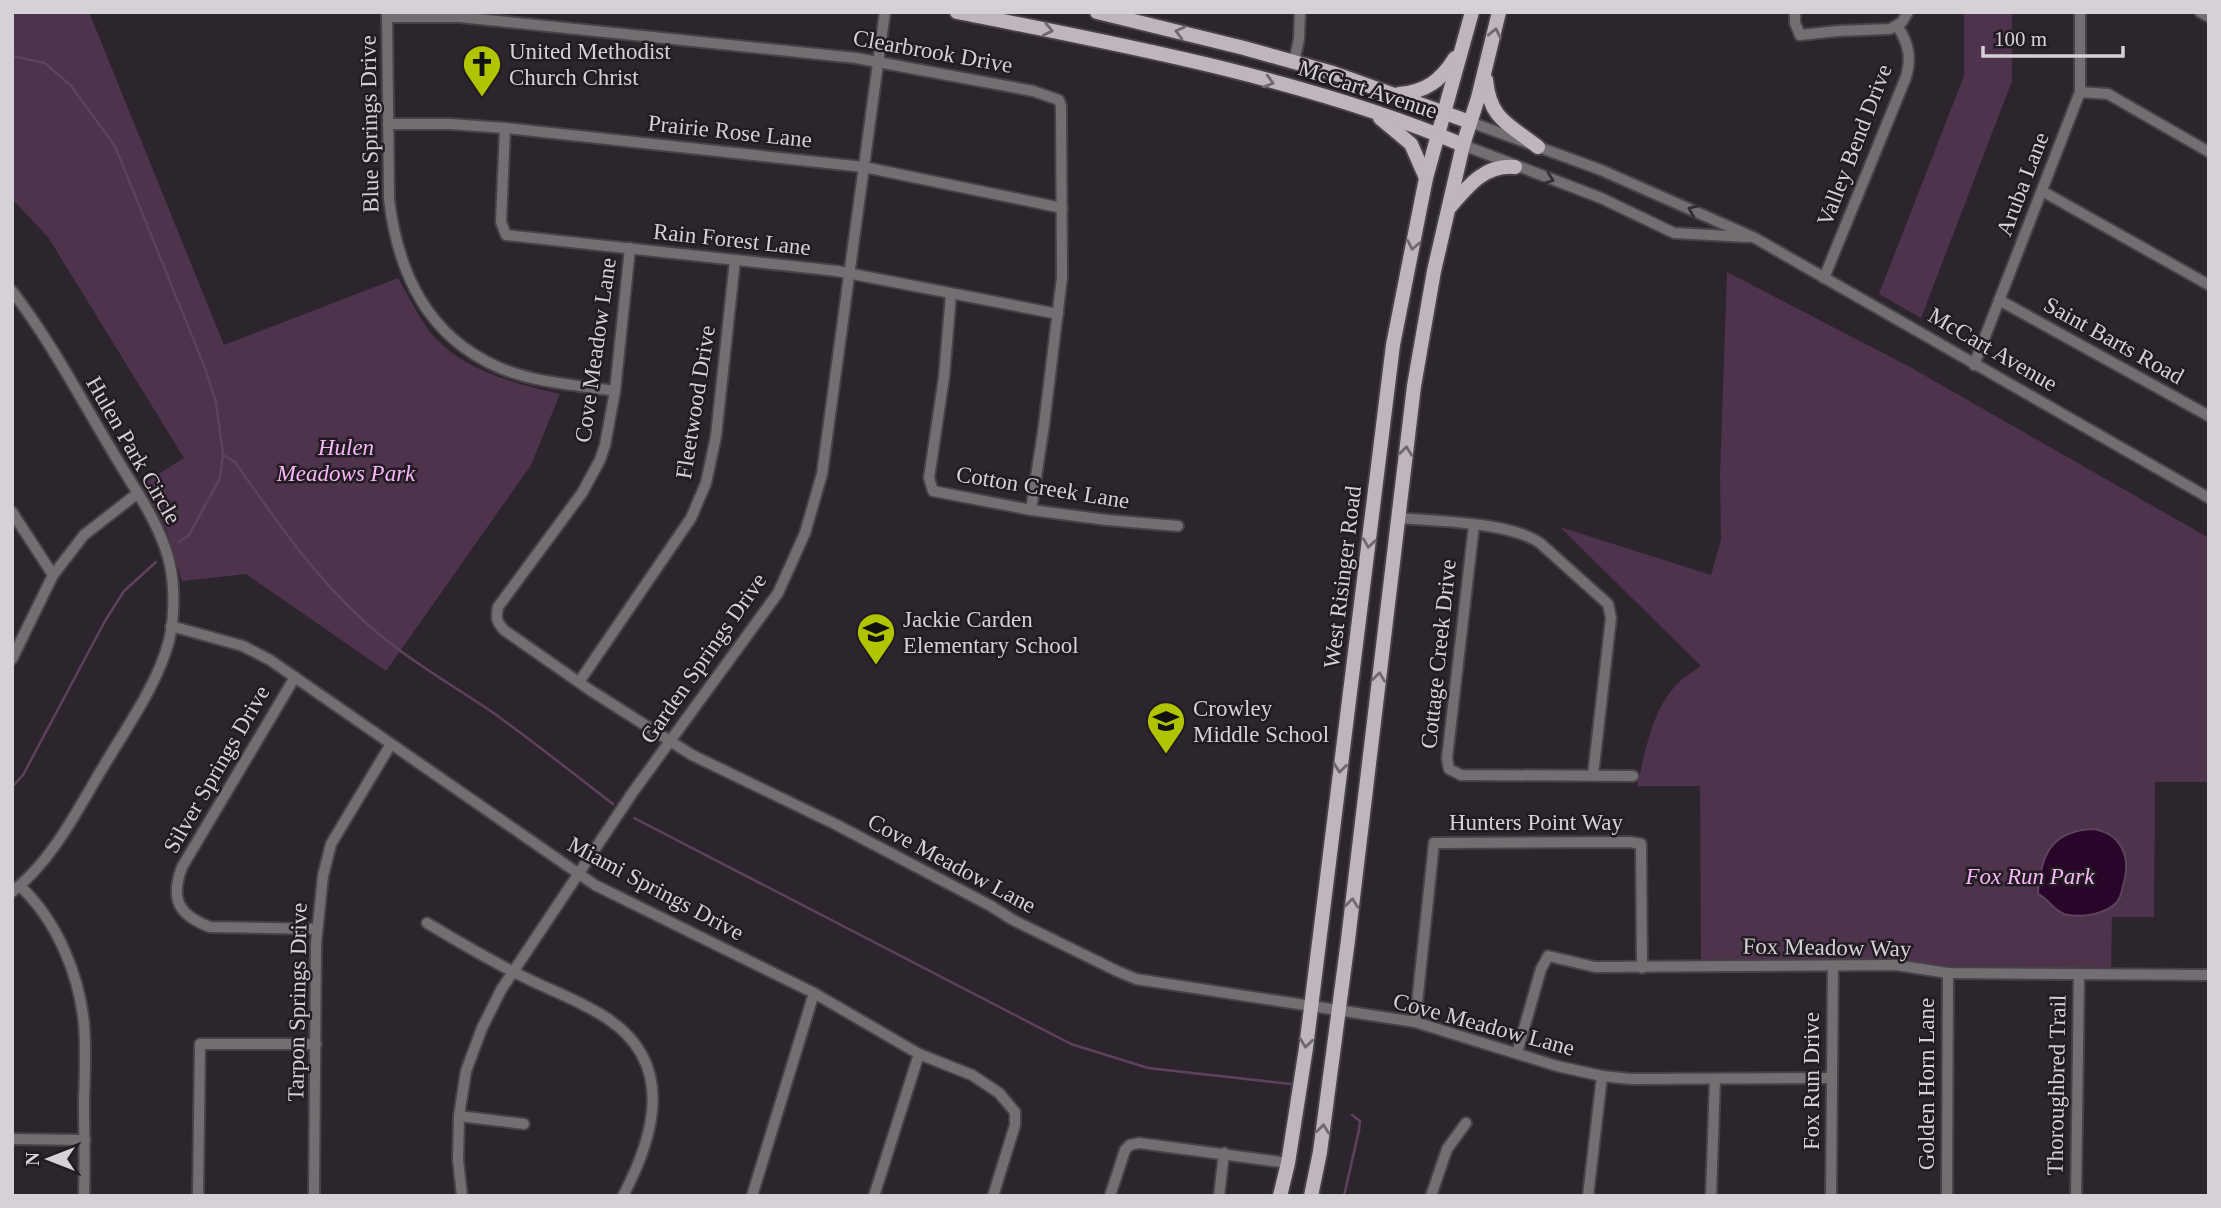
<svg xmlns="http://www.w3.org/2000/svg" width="2221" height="1208" font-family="'Times New Roman',serif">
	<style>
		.green { fill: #4d334c }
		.water { fill: #290529; stroke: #5d425d; stroke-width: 2 }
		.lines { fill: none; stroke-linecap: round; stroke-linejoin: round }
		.stream { stroke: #5d425d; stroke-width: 2.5 }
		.minor-casing { stroke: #484148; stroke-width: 14 }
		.major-casing { stroke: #484148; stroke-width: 18 }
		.minor { stroke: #736e72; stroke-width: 10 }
		.major { stroke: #beb5bd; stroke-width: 14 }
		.oneway { stroke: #706870 }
		.oneway2 { stroke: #332c33 }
		.labels { text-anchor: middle; stroke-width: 5; stroke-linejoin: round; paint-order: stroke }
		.poi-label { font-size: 23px; fill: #d6d1d6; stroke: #231b23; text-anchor: start }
		.street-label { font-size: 23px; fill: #d6d1d6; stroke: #231b23 }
		.park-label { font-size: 23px; font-style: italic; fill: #f8b8f7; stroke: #231b23 }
	</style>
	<rect width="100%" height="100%" fill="#2d252d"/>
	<!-- green -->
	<g class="green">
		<path d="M12,12H89L224,345L398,278C408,295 423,326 436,339C468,372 517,384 560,394L531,465L386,671L246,574L182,581L167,531L141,485L184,458L48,237L12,199Z"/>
		<path d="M1964,12H2012V81L1921,318L1879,294L1964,76Z"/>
		<path d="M1727,272L1910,367L2209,538V782H2155L2154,917H2112L2111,968L1941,966L1887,959L1701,960L1700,786H1637C1646,750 1651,711 1678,683C1685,676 1694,671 1701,666L1560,527L1711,575L1721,540L1720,475Z"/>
	</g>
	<!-- water -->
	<path class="water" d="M2092,829C2120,832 2131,856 2124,882C2121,890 2123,894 2117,902C2106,915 2081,917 2068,915C2055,913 2048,898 2038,894C2038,889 2039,884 2040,878C2044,846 2060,831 2092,829Z"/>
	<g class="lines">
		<!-- stream -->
		<g class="stream">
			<path d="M12,56L45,63L71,86L115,146L205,368L216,402L223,455L235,462C275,519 313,575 365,622C404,658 451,684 495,714C535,743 574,774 613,804"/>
			<path d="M179,542L189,535L220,478L223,455"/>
			<path d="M12,787L23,775L105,621L124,591L156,562"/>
			<path d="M634,818L1071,1044L1148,1068L1291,1084"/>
			<path d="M1344,1196L1359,1130L1360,1121L1352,1115"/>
		</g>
		<!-- minor casing -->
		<g class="minor-casing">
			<g id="minor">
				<path d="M387,12L389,199C398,273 427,336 498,367C534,383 577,385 615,391"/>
				<path d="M1795,12V23L1800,35L1838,31L1890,29L1902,22L1908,12"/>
				<path d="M2200,12L2209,17"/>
				<path d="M387,17H459L856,58L1033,91L1059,100L1061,106L1062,277L1044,425L1031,510"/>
				<path d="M1294,62L1299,39L1300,12"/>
				<path d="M2080,92L2108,94L2209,152"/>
				<path d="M1470,122L1601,170L1755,238L2209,498"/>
				<path d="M388,124H450L505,128L864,167L1062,208"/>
				<path d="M505,128L501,222L506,235L837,271L1058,314"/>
				<path d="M1463,145L1601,198L1674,233L1748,237"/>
				<path d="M2042,191L2209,285"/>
				<path d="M630,248L615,391L605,445L600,460L582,493L498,607C496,618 496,621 504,630L590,690L692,755L835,824L991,906L1013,920L1117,971L1136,979L1415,1022L1557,1066L1602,1076L1631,1079L1832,1078"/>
				<path d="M1824,278L1906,77C1912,57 1908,43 1898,27"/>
				<path d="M12,291C50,340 79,396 111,449C131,484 157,518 168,557C175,581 175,616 169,641C157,685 128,725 105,764C78,808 54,859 12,892"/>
				<path d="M951,294L944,377L929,478L933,491L1031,510L1107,520L1178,526"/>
				<path d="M1999,300L2209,416"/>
				<path d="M1974,365L2080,92V12"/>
				<path d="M12,512L53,575"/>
				<path d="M1398,518C1435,521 1510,522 1540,543L1608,604L1611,618L1593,775"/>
				<path d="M1474,525L1447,758L1449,769L1461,775L1633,776"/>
				<path d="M171,626L243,646L270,660L595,885L814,993L919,1054L972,1075L999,1093L1015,1112V1125L993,1196"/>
				<path d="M12,659L53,575L84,535L138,493"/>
				<path d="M295,677L182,867C170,899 178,915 210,927L317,929"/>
				<path d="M579,682L691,518L706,483L716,436L735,260"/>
				<path d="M20,886C57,921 79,974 84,1024C86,1049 85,1074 84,1099C84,1131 85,1164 84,1196"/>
				<path d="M427,923C459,942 492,962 526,978C552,991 583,1002 608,1019C675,1064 655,1135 623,1196"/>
				<path d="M1415,1022L1434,843L1630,842L1641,844L1642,968"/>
				<path d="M1517,1053L1541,969L1548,956L1595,967L1896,965L1948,973L2209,975"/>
				<path d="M459,1116L524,1124"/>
				<path d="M12,1139L85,1140"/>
				<path d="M198,1196L200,1044H316"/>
				<path d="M314,1196L316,943L323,876L331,844L391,744"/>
				<path d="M462,1196L458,1160L459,1116L466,1071L482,1028L501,990L633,792L778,593L805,533L822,474L885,12"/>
				<path d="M752,1196L814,993"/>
				<path d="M874,1196L919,1054"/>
				<path d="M1110,1196L1125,1150L1130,1145L1139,1143L1288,1163"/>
				<path d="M1219,1196L1224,1153"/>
				<path d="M1431,1196L1447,1149L1466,1123"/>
				<path d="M1588,1196L1602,1076"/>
				<path d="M1711,1196L1715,1079"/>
				<path d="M1831,1196L1833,967"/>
				<path d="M1947,1196L1948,973"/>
				<path d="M2076,1196L2079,974"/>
			</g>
		</g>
		<!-- major casing -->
		<g class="major-casing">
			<g id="major">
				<path d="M957,12C1124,45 1306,79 1463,145"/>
				<path d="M1097,12L1244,48L1333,73L1470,122"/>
				<path d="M1486,80C1490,120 1509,124 1538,147"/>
				<path d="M1399,94C1425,92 1441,81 1455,58"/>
				<path d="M1380,118L1411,144L1426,178"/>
				<path d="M1450,207C1468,186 1485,164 1515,167"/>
				<path d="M1280,1196L1288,1163L1306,1048L1393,345L1426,178L1472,12"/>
				<path d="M1311,1196L1320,1152L1348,940L1414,386L1434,271L1463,145L1478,98L1499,12"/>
			</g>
		</g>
		<!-- minor -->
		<use href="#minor" class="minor"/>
		<!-- major -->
		<use href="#major" class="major"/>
	</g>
	<!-- one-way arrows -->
	<defs><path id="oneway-chevron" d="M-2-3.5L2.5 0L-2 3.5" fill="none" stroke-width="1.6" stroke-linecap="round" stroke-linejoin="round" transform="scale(1.75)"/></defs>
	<g class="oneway">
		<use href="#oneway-chevron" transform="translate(1048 30) rotate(12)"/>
		<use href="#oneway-chevron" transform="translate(1180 32) rotate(-166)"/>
		<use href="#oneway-chevron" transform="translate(1495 33) rotate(-78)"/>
		<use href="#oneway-chevron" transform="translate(1269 82) rotate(16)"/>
		<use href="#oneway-chevron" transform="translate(1413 245) rotate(101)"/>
		<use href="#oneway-chevron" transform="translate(1406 451) rotate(-83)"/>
		<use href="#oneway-chevron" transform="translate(1369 543) rotate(98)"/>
		<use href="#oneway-chevron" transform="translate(1379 677) rotate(-83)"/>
		<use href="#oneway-chevron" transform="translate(1340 768) rotate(97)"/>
		<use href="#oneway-chevron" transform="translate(1352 903) rotate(-84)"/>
		<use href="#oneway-chevron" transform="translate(1306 1043) rotate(97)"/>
		<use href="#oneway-chevron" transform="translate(1323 1129) rotate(-83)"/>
	</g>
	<g class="oneway2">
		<use href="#oneway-chevron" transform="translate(1549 179) rotate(20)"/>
		<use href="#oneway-chevron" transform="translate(1693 210) rotate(-156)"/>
	</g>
	<!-- icons -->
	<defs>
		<g id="church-pin" transform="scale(2.0125)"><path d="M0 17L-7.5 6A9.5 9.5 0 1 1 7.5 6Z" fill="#b0c500" stroke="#231b23"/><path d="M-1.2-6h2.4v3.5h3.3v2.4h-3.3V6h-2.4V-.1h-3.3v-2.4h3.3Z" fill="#111"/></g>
		<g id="school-pin" transform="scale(2.0125)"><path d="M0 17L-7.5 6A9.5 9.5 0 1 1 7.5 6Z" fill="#b0c500" stroke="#231b23"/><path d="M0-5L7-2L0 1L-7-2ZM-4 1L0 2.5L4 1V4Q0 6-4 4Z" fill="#111"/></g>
	</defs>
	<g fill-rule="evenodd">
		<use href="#church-pin" x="482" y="64"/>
		<use href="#school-pin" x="876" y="632"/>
		<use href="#school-pin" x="1166" y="721"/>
	</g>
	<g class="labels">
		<!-- poi labels -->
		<g class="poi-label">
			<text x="509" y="59">United Methodist<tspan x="509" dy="26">Church Christ</tspan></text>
			<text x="903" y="627">Jackie Carden<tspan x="903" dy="26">Elementary School</tspan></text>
			<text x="1193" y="716">Crowley<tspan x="1193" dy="26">Middle School</tspan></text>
		</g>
		<!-- street labels -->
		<g class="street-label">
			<text transform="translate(933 51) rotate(10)" y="8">Clearbrook Drive</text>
			<text transform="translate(1368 89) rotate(18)" y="8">McCart Avenue</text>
			<text transform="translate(369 124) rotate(-91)" y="8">Blue Springs Drive</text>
			<text transform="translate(730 131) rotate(6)" y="8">Prairie Rose Lane</text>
			<text transform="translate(1854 145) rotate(-69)" y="8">Valley Bend Drive</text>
			<text transform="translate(2022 184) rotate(-69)" y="8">Aruba Lane</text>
			<text transform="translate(732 239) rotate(6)" y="8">Rain Forest Lane</text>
			<text transform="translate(2114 340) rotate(29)" y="8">Saint Barts Road</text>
			<text transform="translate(1993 349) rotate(30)" y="8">McCart Avenue</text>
			<text transform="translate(595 350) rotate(-82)" y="8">Cove Meadow Lane</text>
			<text transform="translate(695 402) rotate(-81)" y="8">Fleetwood Drive</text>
			<text transform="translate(134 450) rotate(60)" y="8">Hulen Park Circle</text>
			<text transform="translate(1043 487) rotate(9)" y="8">Cotton Creek Lane</text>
			<text transform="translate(1342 577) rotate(-83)" y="8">West Risinger Road</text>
			<text transform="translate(1438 654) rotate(-84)" y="8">Cottage Creek Drive</text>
			<text transform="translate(703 658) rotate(-55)" y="8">Garden Springs Drive</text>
			<text transform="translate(216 769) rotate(-60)" y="8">Silver Springs Drive</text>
			<text x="1536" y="830">Hunters Point Way</text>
			<text transform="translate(952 863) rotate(28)" y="8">Cove Meadow Lane</text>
			<text transform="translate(656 888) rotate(28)" y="8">Miami Springs Drive</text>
			<text transform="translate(1827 947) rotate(1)" y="8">Fox Meadow Way</text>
			<text transform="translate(297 1002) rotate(-89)" y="8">Tarpon Springs Drive</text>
			<text transform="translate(1484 1024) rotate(15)" y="8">Cove Meadow Lane</text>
			<text transform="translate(1811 1081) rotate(-90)" y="8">Fox Run Drive</text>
			<text transform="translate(1926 1084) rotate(-90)" y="8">Golden Horn Lane</text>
			<text transform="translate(2056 1085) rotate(-89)" y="8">Thoroughbred Trail</text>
		</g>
		<!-- park labels -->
		<g class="park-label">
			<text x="346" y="455">Hulen<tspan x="346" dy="26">Meadows Park</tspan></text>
			<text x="2030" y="884">Fox Run Park</text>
		</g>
	</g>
	<!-- border -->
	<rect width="2221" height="1208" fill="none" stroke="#d6d1d6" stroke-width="28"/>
	<!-- north arrow -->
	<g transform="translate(49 1159) rotate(270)" stroke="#231b23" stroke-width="5" paint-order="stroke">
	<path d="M0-5L12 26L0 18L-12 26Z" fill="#d6d1d6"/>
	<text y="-10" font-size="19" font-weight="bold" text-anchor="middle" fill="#d6d1d6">N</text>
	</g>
	<!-- scale -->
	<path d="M1983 46v10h140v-10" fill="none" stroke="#d6d1d6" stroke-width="3.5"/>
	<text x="1994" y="46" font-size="21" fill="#d6d1d6" stroke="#231b23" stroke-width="5" paint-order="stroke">100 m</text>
</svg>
